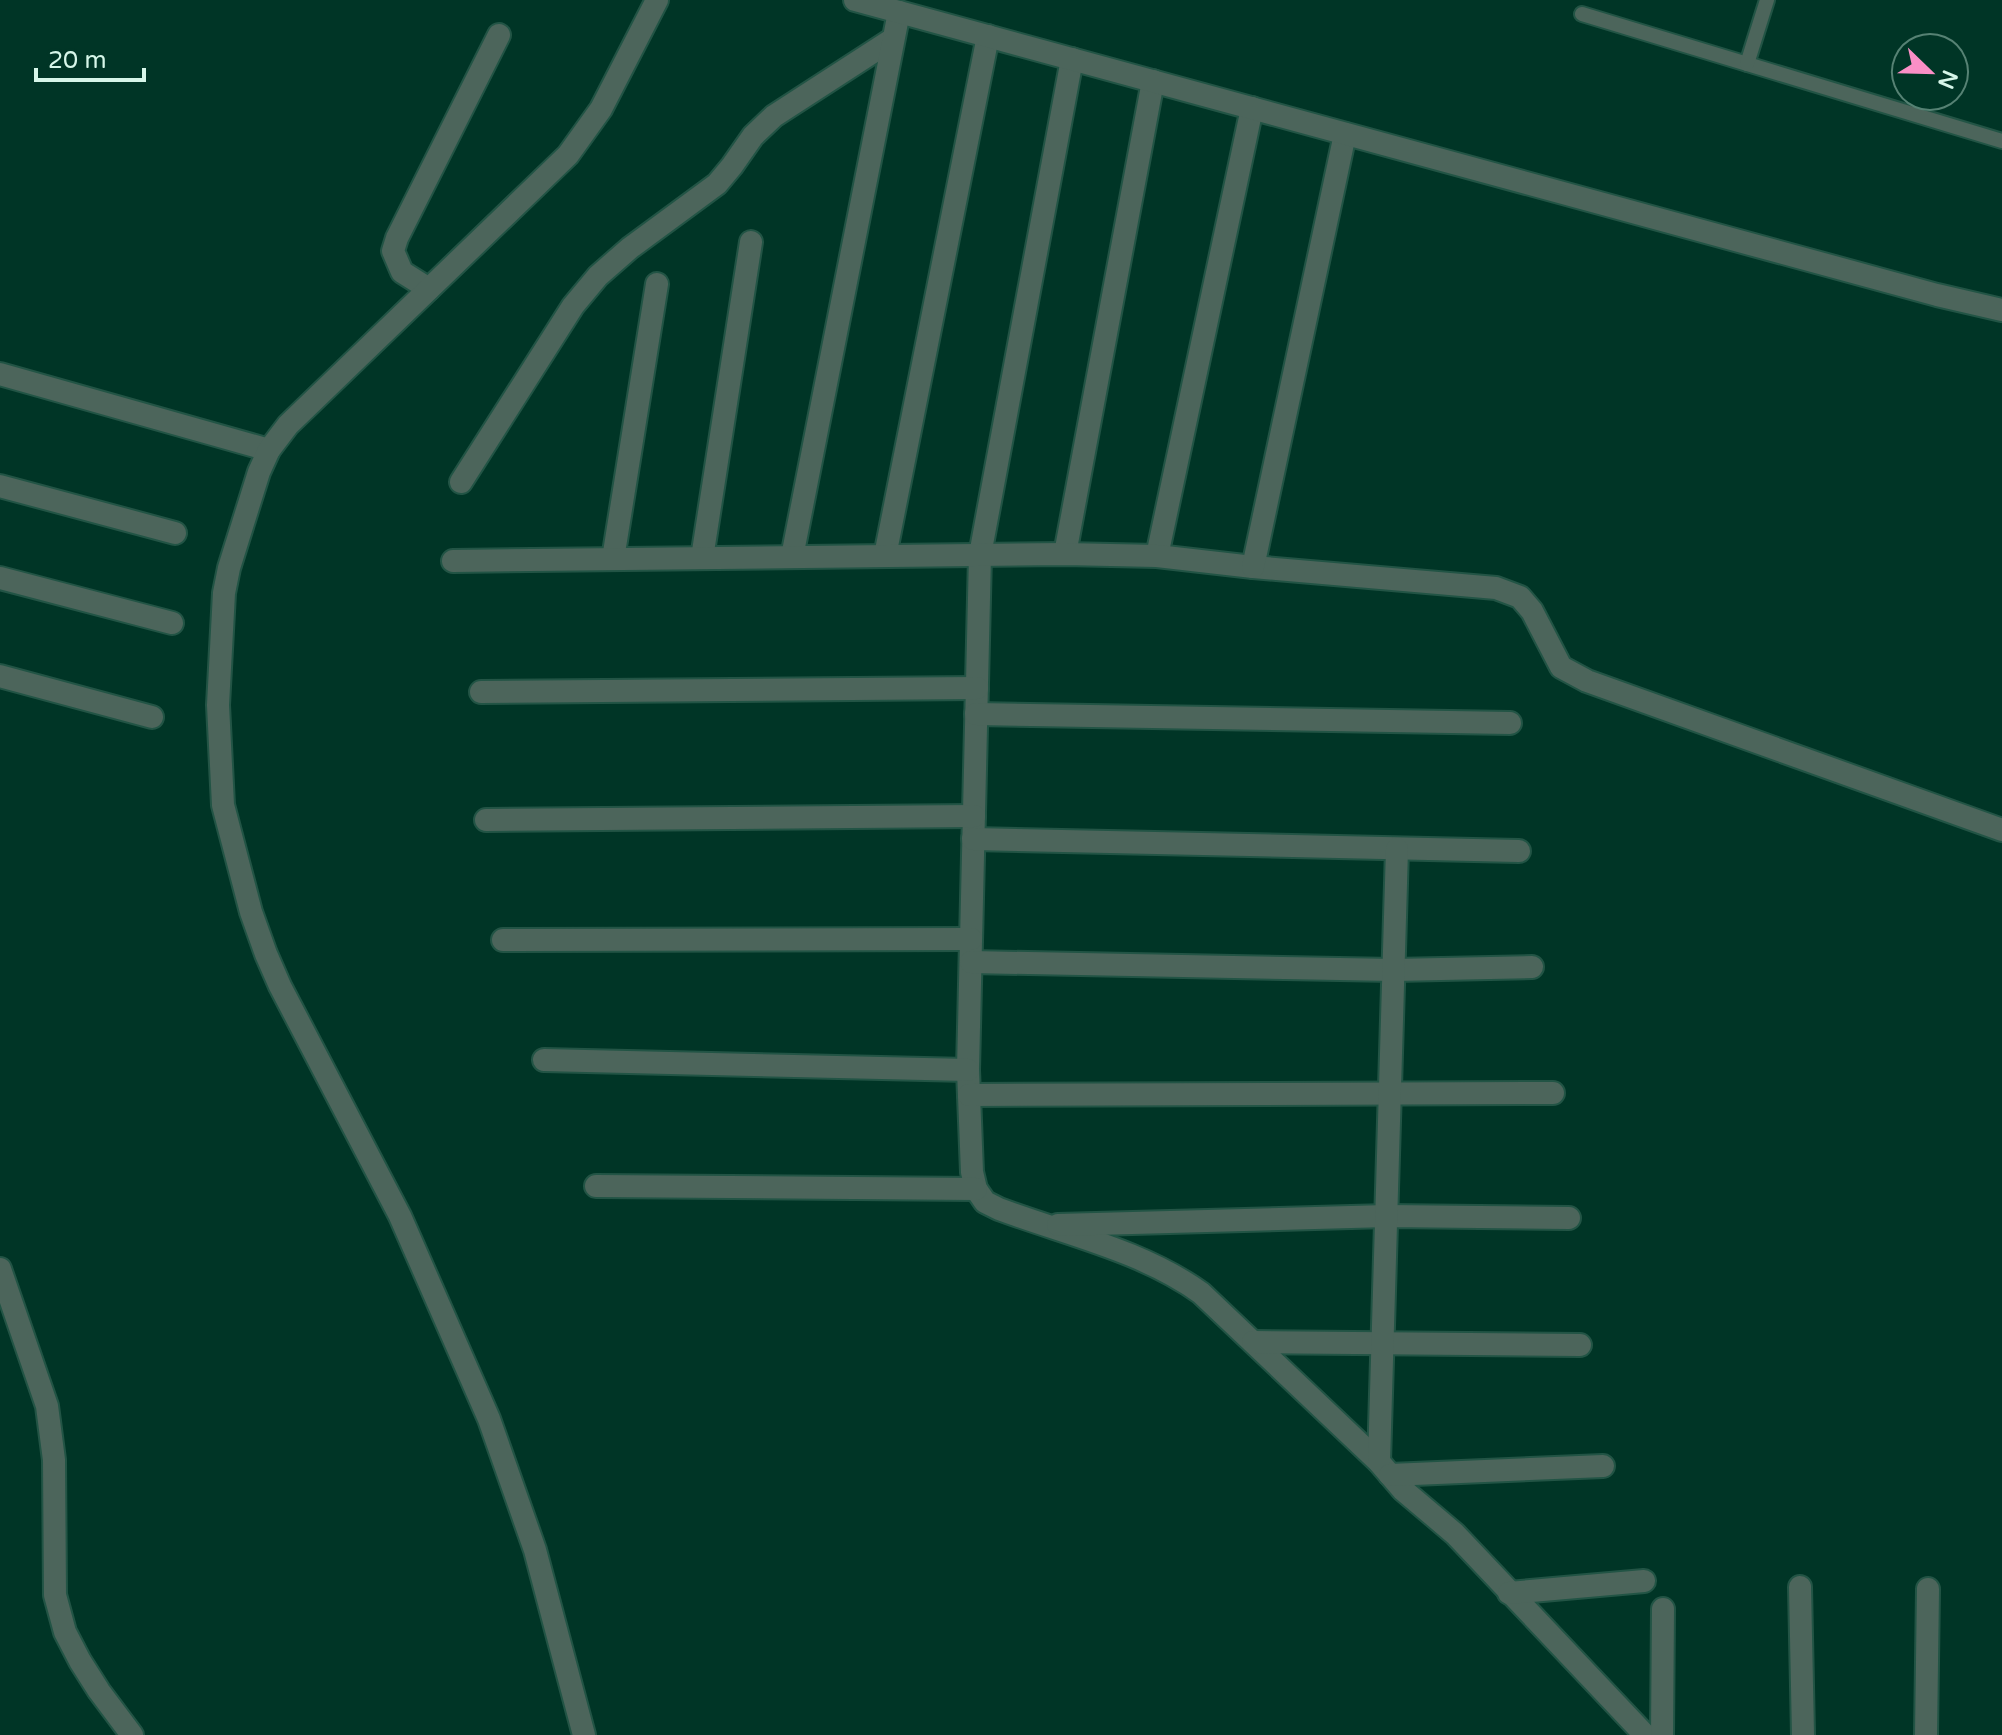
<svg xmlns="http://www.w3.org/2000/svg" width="2002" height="1735" font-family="'Varela Round',sans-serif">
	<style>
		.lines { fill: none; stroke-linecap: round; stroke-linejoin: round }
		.service-casing { stroke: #225445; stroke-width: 18 }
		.minor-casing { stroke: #225445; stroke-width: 26 }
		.tertiary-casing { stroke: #225445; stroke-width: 26 }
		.service { stroke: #4c655b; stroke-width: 14 }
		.minor { stroke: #4c655b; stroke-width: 22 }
		.tertiary { stroke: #4c655b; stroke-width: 22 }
	</style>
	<rect width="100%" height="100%" fill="#003526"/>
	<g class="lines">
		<!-- service casing -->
		<g class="service-casing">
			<g id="service">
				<path d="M1582,14L2002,141"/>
				<path d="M1747,64L1767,0"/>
			</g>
		</g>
		<!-- minor casing -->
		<g class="minor-casing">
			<g id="minor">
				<path d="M1072,59L980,555L968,1070L972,1172L976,1189L985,1202L999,1209C1066,1234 1143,1251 1201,1293L1379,1462L1403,1490L1455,1534L1645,1735"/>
				<path d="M429,289L402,272L393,251L397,238L499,35"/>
				<path d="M0,374L269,450"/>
				<path d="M461,482L573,306L598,276L630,248L717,184L732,166L753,136L774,116L893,39"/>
				<path d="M0,486L175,533"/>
				<path d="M1065,554L1153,81"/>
				<path d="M885,556L988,36"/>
				<path d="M1157,556L1252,108"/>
				<path d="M792,557L899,12"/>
				<path d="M702,558L751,242"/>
				<path d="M613,559L657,284"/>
				<path d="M453,561L1065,554L1157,556L1253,567L1496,588L1520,597L1532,611L1561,667L1587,681L2002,830"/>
				<path d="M1253,567L1345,134"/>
				<path d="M0,578L172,623"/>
				<path d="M0,676L152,717"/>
				<path d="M481,692L977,688"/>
				<path d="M976,714L1510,723"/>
				<path d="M486,820L974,816"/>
				<path d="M973,839L1519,851"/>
				<path d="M503,940L971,939"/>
				<path d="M971,962L1394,970L1532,967"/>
				<path d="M544,1060L968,1070"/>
				<path d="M969,1095L1553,1093"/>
				<path d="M596,1186L976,1189"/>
				<path d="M1058,1225L1387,1216L1569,1218"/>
				<path d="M0,1269L47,1406L54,1460L55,1595L65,1632L80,1661L99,1691L132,1735"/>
				<path d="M1253,1342L1580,1345"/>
				<path d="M1379,1462L1397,849"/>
				<path d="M1390,1475L1603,1466"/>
				<path d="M1800,1587L1803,1735"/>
				<path d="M1509,1593L1644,1581"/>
				<path d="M584,1735L535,1550L489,1419L400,1216L280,986L266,954L251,912L223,805L218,705L224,593L229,568L259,472L269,450L288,425L568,155L601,109L657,0"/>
				<path d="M1662,1735L1663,1609"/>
				<path d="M1926,1735L1928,1589"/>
			</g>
		</g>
		<!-- tertiary casing -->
		<g class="tertiary-casing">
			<path id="tertiary" d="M855,0L1937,295L2002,310"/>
		</g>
		<!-- service -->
		<use href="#service" class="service"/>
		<!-- minor -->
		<use href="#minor" class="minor"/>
		<!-- tertiary -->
		<use href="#tertiary" class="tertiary"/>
	</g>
	<!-- north arrow -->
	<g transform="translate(1930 72) rotate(113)"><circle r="38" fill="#003526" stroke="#568274" stroke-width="2"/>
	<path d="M0-6L14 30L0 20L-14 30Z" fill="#fa8fc6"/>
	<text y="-12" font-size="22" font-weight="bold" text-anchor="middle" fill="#d6f6e9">N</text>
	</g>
	<!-- scale -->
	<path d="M36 68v12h108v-12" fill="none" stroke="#d6f6e9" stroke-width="4"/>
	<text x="48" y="68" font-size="24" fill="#d6f6e9" stroke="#003526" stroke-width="6" paint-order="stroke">20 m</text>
</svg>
